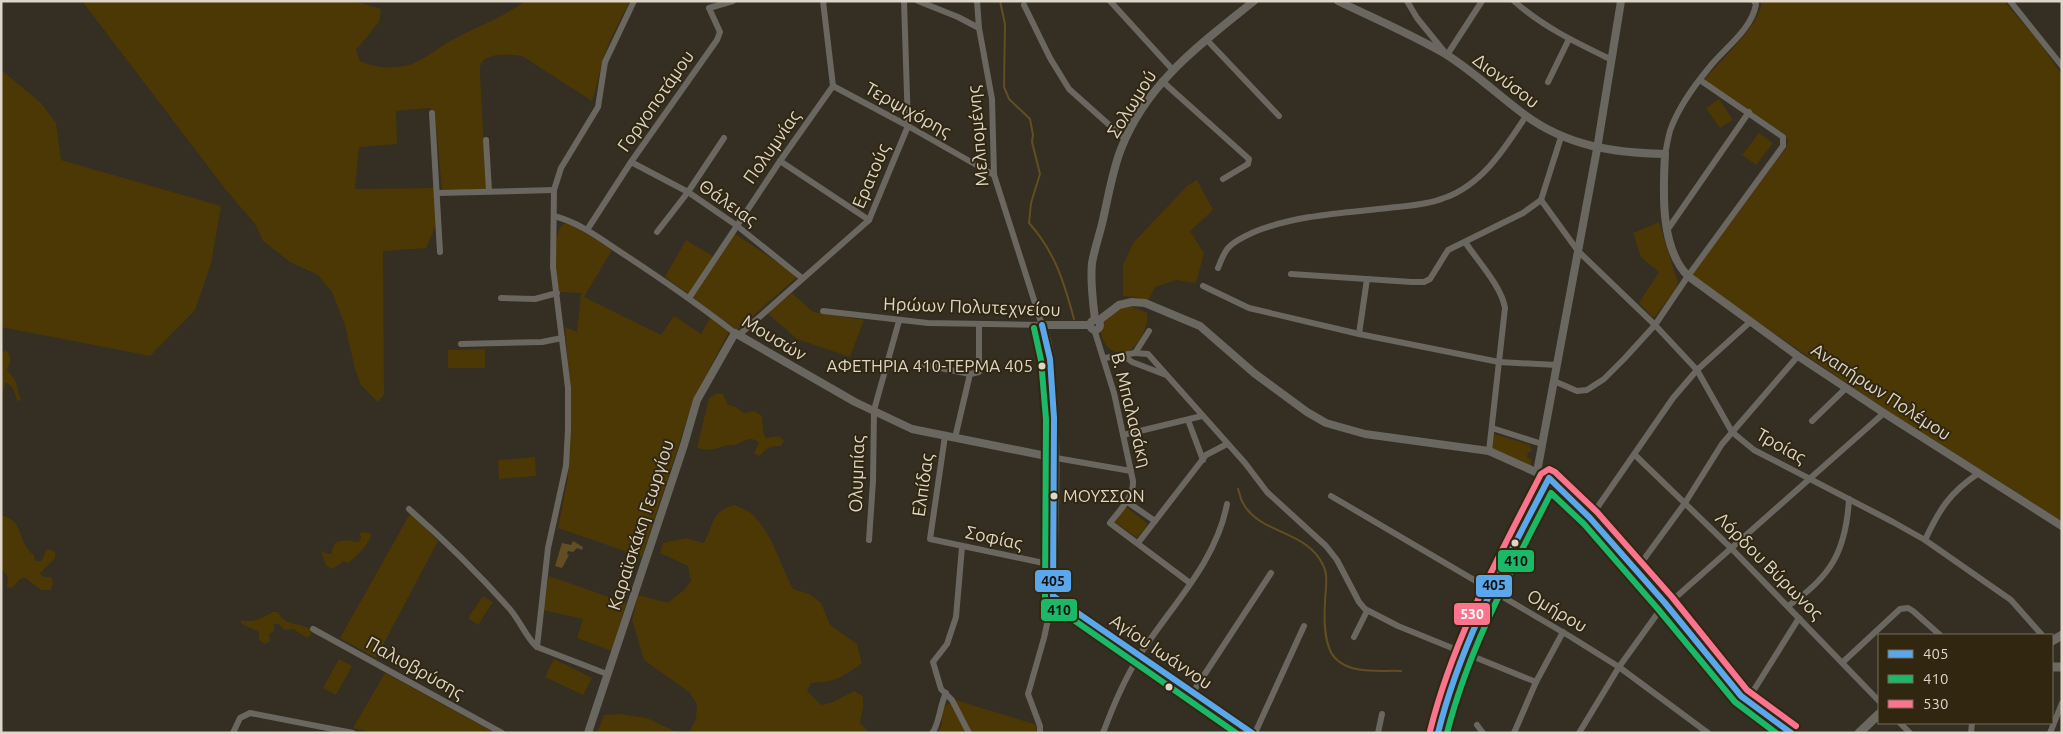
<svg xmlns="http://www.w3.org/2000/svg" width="2063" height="734" font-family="Ubuntu,sans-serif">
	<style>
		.green { fill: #4c3805 }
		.water { fill: #624e22 }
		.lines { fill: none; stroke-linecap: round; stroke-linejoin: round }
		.stream { stroke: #624e22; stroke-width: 2 }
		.minor { stroke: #6a6660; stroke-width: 6 }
		.tertiary { stroke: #6a6660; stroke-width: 8 }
		.secondary { stroke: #6b6861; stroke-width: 9 }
		.bus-1-casing { stroke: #312711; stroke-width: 10 }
		.bus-2-casing { stroke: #312711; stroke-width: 10 }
		.bus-3-casing { stroke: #312711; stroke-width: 10 }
		.bus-1 { stroke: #5aa8eb; stroke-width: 6 }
		.bus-2 { stroke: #1ab867; stroke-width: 6 }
		.bus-3 { stroke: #fc738d; stroke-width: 6 }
		.bus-dot { fill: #ddd6c9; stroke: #312711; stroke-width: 2 }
		.labels { text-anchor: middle; stroke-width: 4; stroke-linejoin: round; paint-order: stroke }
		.bus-label { font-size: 17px; fill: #ddd6c9; stroke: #312711; text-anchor: end }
		.street-label { font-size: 18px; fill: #ddd6c9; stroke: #312711 }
		.line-badge { stroke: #312711; stroke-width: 2 }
		.badge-label { font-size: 14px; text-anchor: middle; font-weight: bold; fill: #fff }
		.pale-badge-label { font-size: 14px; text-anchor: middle; font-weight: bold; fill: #111 }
	</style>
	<rect width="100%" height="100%" fill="#342e23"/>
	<!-- green -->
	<g class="green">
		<path d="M82,1H355L381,9L379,22L356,50L360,61C377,68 390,69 409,65C423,61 442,45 456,38C479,26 504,17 525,1H630C620,21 608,41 602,63C598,76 597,88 592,101L522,56C511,54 495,53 485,59C480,62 480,68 480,73L486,189L442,191L435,112L429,108L396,111L397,144L359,147L355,189L435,188V227L426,248L383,251L384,395L378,402L361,385L355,369L345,325L332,292L318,275L290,262L263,241L255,224L226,190Z"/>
		<path d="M1761,1H2004L2040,43L2062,75V521L1883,408L1691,276L1786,148L1788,140L1783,133L1704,80C1717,63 1764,22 1761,1Z"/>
		<path d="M1,70L41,103L56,123L61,160L221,206L211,264L195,310L150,356L1,327Z"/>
		<path d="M1719,99L1733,120L1720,128L1706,108Z"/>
		<path d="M1759,133L1773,143L1756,165L1742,155Z"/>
		<path d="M1197,180L1213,210L1190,231L1204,253L1196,283L1176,280L1155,287L1148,301L1136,297L1123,296V265L1133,243L1187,186Z"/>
		<path d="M1659,222L1678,283L1675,290L1654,318L1639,303L1659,272L1641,257L1633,233Z"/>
		<path d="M563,224H571L612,250L584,297L661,335L674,316L701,334L711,317L729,332L694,398L642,557L558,528L568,478L570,428V387L565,327L577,332L581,293L559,292C556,272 549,241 563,224Z"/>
		<path d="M732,232L798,276L737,330L665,277L686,240L716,258Z"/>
		<path d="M792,293L813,312L864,320L850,357L797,339L767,313Z"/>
		<path d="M1128,305L1147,313C1149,322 1144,331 1140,339C1117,377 1082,327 1113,310C1118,307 1124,306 1128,305Z"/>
		<path d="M485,349V368H448V350Z"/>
		<path d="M6,350C12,357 11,362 7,370C19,382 15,386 21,399L18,402L12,387L6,382L1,397V353Z"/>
		<path d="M717,393L723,394L728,405L736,407L744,413L754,411L762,416L763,432L766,438L779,436L784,441L781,446C771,446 766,448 760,456L754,454L759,442C749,436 746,440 737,444C733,446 728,444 724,446C714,450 708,451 697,448L709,398Z"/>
		<path d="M1494,434L1530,445L1532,452H1528L1527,458L1531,459V466L1491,449Z"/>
		<path d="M535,457L536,476L499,479L498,460Z"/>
		<path d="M735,505C740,508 747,510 752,514C771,531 781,566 793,589L811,595L821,603L830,625L857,644L862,663C844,677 834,682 811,683L807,691L821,705L833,702L854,691L863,696V707L860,723L868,731L867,733H689L696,719L697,704L689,692L644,660L632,620L638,595L668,603L685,589L691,581L688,566L660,553L663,543L686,538L704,543C714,524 711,511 735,505Z"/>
		<path d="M1126,507L1148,524L1137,538L1115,522Z"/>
		<path d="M411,512L438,541L376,658L340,638Z"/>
		<path d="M1,515C26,521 16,542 34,555L35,561H41L44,556L45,551L49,549L55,552V558L40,573L43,577H51L53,583L51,590H41L26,578L20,579L13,587L7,588L8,577L1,568Z"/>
		<path d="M365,532L372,534C368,545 357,556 348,563L344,561L332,569L326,565L321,551L328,554H332V549L336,542L350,540L355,542L360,541L361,536L359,533Z"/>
		<path d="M549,576L626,603L612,651L577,638L583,619L543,610Z"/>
		<path d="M483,596L493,602L478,625L468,618Z"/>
		<path d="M273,612H278C285,626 298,622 310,629L311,635L307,638L293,629L285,630L279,624H274V631L269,634L270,641L265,644L259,640V632C253,628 247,628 241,623V620C255,623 261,618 273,612Z"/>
		<path d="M339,659L352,666L336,695L323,688Z"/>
		<path d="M554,659L592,678L583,695L545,677Z"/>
		<path d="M385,673L495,733H375L353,728Z"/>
		<path d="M956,700L1037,725L1036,733H937C949,721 932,710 956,700Z"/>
		<path d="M620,714L647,718L678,733H597L604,715Z"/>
	</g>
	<!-- water -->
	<path class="water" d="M573,541L583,547L582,550L577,548L573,552L568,551L567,554L569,555L562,568L555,566L562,543L571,545Z"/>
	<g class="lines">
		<!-- stream -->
		<g class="stream">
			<path d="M1000,1L1005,24L1004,87L1009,99L1030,119L1033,135L1032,142L1040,174L1031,203L1029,223C1055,252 1064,282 1074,319"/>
			<path d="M1238,489C1240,493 1240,499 1243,503C1259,534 1307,530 1323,565C1329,576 1325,591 1325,603C1324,618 1324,646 1335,658C1351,675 1380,670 1401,671"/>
		</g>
		<!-- minor -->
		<g class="minor">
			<path d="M918,1L958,17L979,28"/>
			<path d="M1110,1L1172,69"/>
			<path d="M1407,1L1417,18L1447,55L1482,1"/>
			<path d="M1514,1C1543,27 1577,43 1612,60"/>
			<path d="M2010,1L2062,66"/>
			<path d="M1024,5L1050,58L1069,89L1125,139"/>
			<path d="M1206,39L1279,116"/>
			<path d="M1162,81L1249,159L1248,164L1223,179"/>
			<path d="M1548,82L1569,39"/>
			<path d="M833,86L908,126L994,175"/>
			<path d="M432,113L440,252"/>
			<path d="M486,140L489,191"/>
			<path d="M1665,154C1667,146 1668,136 1671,128C1679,107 1694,86 1708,69C1723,49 1752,30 1756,4L1754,1"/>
			<path d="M780,161L869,220"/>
			<path d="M631,162L688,192L736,225L802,278"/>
			<path d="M438,193L554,190"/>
			<path d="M1541,200L1578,251L1655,325L1697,370L1732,432L1754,450L1893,522L1925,540L2011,600L2042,635"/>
			<path d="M554,216C581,223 602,240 625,255C663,280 699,305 735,333"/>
			<path d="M1668,229L1749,112"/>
			<path d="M587,230L631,162L717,40L720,32L709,8L733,1"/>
			<path d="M657,232L688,192L724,138"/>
			<path d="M1465,242C1477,260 1502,287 1505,308L1489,451"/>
			<path d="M1218,268C1221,261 1223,254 1228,248C1235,240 1245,236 1254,232C1296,215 1343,213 1388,208C1406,206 1427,205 1444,198C1482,185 1505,148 1526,116"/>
			<path d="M1291,274L1412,282H1424L1430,279L1448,250L1523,213L1541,200L1561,137"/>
			<path d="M1203,286L1249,308L1359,334L1499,362L1557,365"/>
			<path d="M501,298L535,299L557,293"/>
			<path d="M689,298L780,161L833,86L823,1"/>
			<path d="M823,311L928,323L1042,325L994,175L992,99L979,28L977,1"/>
			<path d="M1094,329L1114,393L1133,481C1134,497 1119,511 1110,523L1190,583"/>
			<path d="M1359,334L1367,279"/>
			<path d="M739,335L869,220L908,126L904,1"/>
			<path d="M461,344L542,342L562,338"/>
			<path d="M1135,353L1148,354L1245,463L1267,492L1326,546L1337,560L1359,602L1365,609L1398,626L1536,682"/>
			<path d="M1123,355L1132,362L1166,375"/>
			<path d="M1105,358L1135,353L1149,331"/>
			<path d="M920,364L970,374L979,372V325"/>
			<path d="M1554,381L1577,391L1587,390L1604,379L1624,359L1655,325L1688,276L1783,146V137L1700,80"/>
			<path d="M1188,420L1203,460"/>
			<path d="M1812,421L1846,388"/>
			<path d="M1492,428L1542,444"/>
			<path d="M1123,435L1202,416"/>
			<path d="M945,436L930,539L1053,565"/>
			<path d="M955,438L970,374"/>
			<path d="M1635,455L1730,547L1879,701"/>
			<path d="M1056,458L1131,471"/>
			<path d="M1331,496L1571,637L1619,667L1708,733"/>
			<path d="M1126,501L1155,521"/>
			<path d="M409,509C443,539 477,572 508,607C519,618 526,638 537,647L607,674"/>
			<path d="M1590,518L1673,398L1697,370L1750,322"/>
			<path d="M869,540L873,481L874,410L899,321"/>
			<path d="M1925,540C1939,510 1950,492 1979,473"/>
			<path d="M1138,543L1206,455L1227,444"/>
			<path d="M962,547L956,617L947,644L933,662L941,689L952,700L969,733"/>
			<path d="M1636,570L1685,503L1722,444L1798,356"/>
			<path d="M1667,605L1884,413"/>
			<path d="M1788,606C1831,577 1846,551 1849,499"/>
			<path d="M313,629L502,733"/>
			<path d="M1354,637L1367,611"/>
			<path d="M537,647L548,548L566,466L568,429V388L553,267L554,190L561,168L598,107L605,62L634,1"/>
			<path d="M1843,662L1900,609L1908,608L1913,611L1940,635"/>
			<path d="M1193,692L1271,573"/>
			<path d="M1747,701L1799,618"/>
			<path d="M1900,723L1910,733"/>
			<path d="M1477,725L1483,733"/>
			<path d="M233,733L240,718L250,713L353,733"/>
			<path d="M932,733C939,726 940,704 946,693"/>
			<path d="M1040,733V726L1028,694L1044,638L1053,596"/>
			<path d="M1103,733C1113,706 1124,680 1139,656C1170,607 1216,563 1227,504"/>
			<path d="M1255,733L1304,626"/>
			<path d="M1378,733L1382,714"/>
			<path d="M1438,733C1457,642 1508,560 1549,478"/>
			<path d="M1514,733L1536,682L1563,632"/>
			<path d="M1579,733L1619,667L1665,603"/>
			<path d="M1971,733L1972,723"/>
			<path d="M2050,733L2062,703"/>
		</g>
		<!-- tertiary -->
		<g class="tertiary">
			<path d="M1338,1C1373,18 1413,35 1447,55C1474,72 1499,96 1525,115C1567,146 1614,153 1665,154C1663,191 1660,248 1688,276L1798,356L1884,413L2062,526"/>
			<path d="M1095,320C1093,301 1090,282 1092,263C1095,246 1101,231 1104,215C1109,193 1113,169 1121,149C1147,82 1201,44 1254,1"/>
			<circle cx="1095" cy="325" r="5"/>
			<path d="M1098,321L1119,305L1132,302L1145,303L1200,326L1254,373L1307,412L1326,423L1365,434L1489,451L1549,478L1590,518L1665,603L1741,696L1791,733"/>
			<path d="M1090,325H1042C1051,347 1051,370 1053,393C1058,461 1054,528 1053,596L1252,733"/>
			<path d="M1537,472L1597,149L1621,1"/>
			<path d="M588,733L684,445L697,400L735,333L855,402L912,429L1056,458"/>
		</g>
		<!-- secondary -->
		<g class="secondary">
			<path d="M2052,641L2062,635"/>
			<path d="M2052,667H2062"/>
			<path d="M1859,733L1879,714"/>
		</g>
		<!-- bus-1 casing -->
		<g class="bus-1-casing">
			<g id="bus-1">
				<path d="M1042,325L1050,359L1054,418L1053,596L1252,733"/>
				<path d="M1438,733C1461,641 1506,561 1549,478L1590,518L1665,603L1741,696L1791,733"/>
			</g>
		</g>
		<!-- bus-2 casing -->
		<g class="bus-2-casing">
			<g id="bus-2">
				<path d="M1034,328L1041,360L1046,419L1045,600L1236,733"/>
				<path d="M1447,733C1469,647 1511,571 1551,493L1584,524L1658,609L1735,702L1776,733"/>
			</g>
		</g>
		<!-- bus-3 casing -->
		<g class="bus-3-casing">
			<path id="bus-3" d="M1430,731C1453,639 1498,558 1541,474L1549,469L1555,472L1597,512L1672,597L1747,690L1796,726"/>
		</g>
		<!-- bus-1 -->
		<use href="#bus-1" class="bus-1"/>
		<!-- bus-2 -->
		<use href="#bus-2" class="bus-2"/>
		<!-- bus-3 -->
		<use href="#bus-3" class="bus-3"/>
	</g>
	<!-- markers -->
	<g class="bus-dot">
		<circle cx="1042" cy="366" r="4.5"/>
		<circle cx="1054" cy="496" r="4.5"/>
		<circle cx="1515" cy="543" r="4.5"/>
		<circle cx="1169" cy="687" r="4.5"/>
	</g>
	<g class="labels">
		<!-- bus labels -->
		<g class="bus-label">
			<text x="1033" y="372">ΑΦΕΤΗΡΙΑ 410-ΤΕΡΜΑ 405</text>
			<text x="1063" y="502" text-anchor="start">ΜΟΥΣΣΩΝ</text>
		</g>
		<!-- street labels -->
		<g class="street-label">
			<text transform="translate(1506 81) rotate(37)" y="6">Διονύσου</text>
			<text transform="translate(656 101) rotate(-55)" y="6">Γοργοποτάμου</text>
			<text transform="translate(1132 104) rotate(-58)" y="6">Σολωμού</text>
			<text transform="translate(908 110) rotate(29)" y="6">Τερψιχόρης</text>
			<text transform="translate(978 136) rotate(-95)" y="6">Μελπομένης</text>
			<text transform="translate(772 147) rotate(-55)" y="6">Πολυμνίας</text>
			<text transform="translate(871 176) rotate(-67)" y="6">Ερατούς</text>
			<text transform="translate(728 203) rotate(35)" y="6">Θάλειας</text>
			<text transform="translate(972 307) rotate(2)" y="6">Ηρώων Πολυτεχνείου</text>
			<text transform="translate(774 338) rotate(31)" y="6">Μουσών</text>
			<text transform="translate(1881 392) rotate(33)" y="6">Αναπήρων Πολέμου</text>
			<text transform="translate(1131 410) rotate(76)" y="6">Β. Μπαλασάκη</text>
			<text transform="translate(1781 446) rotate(29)" y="6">Τροίας</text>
			<text transform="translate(857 474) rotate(-88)" y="6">Ολυμπίας</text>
			<text transform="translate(923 485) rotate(-82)" y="6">Ελπίδας</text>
			<text transform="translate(641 525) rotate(-72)" y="6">Καραϊσκάκη Γεωργίου</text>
			<text transform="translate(994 538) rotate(12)" y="6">Σοφίας</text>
			<text transform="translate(1769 566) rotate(45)" y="6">Λόρδου Βύρωνος</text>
			<text transform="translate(1557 611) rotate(31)" y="6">Ομήρου</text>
			<text transform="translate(1161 652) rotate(34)" y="6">Αγίου Ιωάννου</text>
			<text transform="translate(415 668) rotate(29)" y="6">Παλιοβρύσης</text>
		</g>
	</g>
	<g class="line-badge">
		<rect x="1497" y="549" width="38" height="24" rx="5" fill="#1ab867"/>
		<rect x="1034" y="569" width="38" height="24" rx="5" fill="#5aa8eb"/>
		<rect x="1475" y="574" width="38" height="24" rx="5" fill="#5aa8eb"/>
		<rect x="1040" y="598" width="38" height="24" rx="5" fill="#1ab867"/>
		<rect x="1453" y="602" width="38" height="24" rx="5" fill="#fc738d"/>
	</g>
	<g class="badge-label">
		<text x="1472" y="619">530</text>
	</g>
	<g class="pale-badge-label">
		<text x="1516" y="566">410</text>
		<text x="1053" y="586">405</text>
		<text x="1494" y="590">405</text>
		<text x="1059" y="615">410</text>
	</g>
	<!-- border -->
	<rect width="2063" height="734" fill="none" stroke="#ddd6c9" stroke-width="5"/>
	<!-- legend -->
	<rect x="1878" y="634" width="175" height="90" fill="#312711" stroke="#766d5b"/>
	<rect x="1888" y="650" width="25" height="8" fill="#5aa8eb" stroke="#766d5b"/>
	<text x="1923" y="659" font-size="15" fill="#ddd6c9">405</text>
	<rect x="1888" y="675" width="25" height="8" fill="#1ab867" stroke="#766d5b"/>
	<text x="1923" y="684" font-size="15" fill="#ddd6c9">410</text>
	<rect x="1888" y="700" width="25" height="8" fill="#fc738d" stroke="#766d5b"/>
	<text x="1923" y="709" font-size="15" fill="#ddd6c9">530</text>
</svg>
